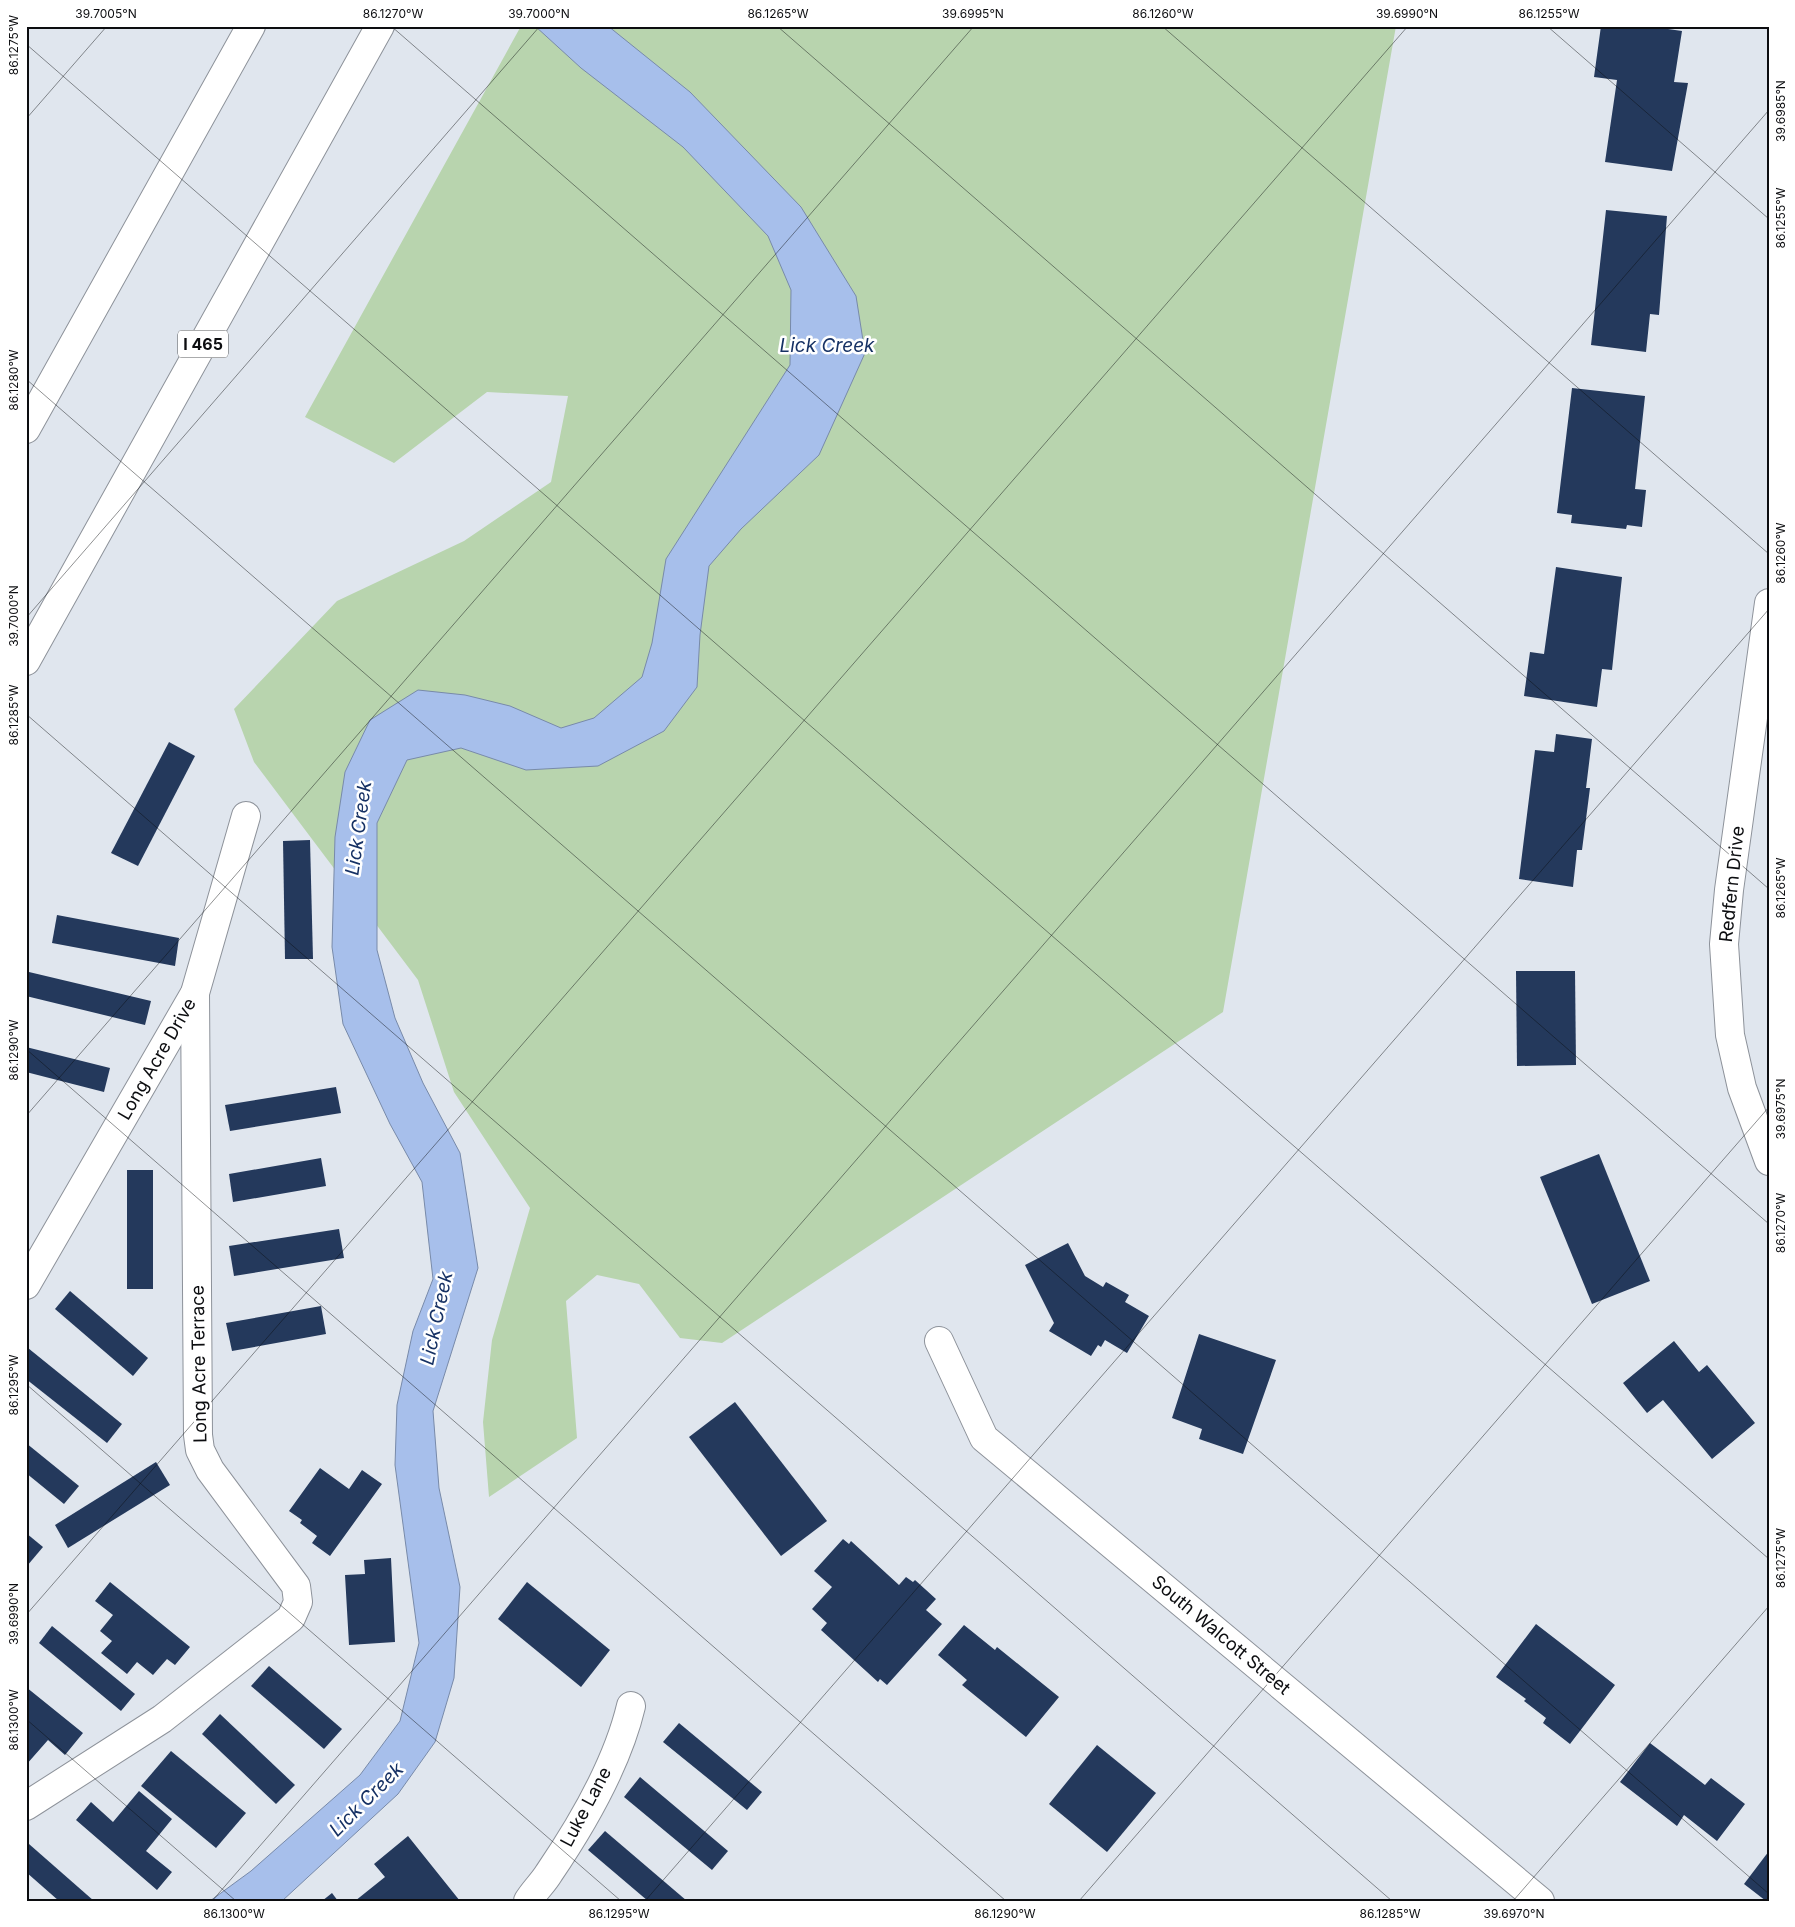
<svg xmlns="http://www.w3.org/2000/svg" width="1795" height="1927" font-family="Inter,sans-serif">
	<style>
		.green { fill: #b8d4ae }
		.water { fill: #a7bfeb; stroke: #788aa9 }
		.building { fill: #24395c }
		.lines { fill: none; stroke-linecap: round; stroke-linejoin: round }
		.minor-casing { stroke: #8d929a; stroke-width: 30 }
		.highway-casing { stroke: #8d929a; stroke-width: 30 }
		.minor { stroke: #fff; stroke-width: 28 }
		.highway { stroke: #fff; stroke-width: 28 }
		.ticks { fill: none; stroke: #0c0d10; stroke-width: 1; stroke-opacity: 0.45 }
		.labels { text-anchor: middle; stroke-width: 5; stroke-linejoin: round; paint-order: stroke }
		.shield { fill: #fff; stroke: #555658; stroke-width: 1 }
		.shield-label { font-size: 16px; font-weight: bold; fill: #0c0d10 }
		.street-label { font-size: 18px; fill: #0c0d10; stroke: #fff }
		.water-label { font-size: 19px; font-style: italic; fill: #163164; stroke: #fff }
		.neatline { fill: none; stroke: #0c0d10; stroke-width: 2 }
		.ticks-label { font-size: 12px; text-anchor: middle; fill: #0c0d10 }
	</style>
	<rect width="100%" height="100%" fill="#e0e6ee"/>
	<!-- green -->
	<path class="green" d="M521,26H1396L1223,1012L722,1343L680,1338L639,1284L597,1275L566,1301L577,1438L489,1497L483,1422L492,1340L530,1208L454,1092L418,980L254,762L234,709L337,601L464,541L551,482L568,396L487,392L394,463L305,417Z"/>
	<!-- water -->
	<path class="water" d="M535,26H608L690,92L801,207L856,296L865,353L819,455L741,529L709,566L700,635L697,687L664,731L598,766L526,770L461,748L407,760L377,823V950L395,1018L423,1083L460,1153L478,1268L433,1411L439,1488L460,1587L454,1678L435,1742L398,1794L282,1901H210L251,1871L360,1775L400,1721L419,1643L395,1465L397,1405L413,1331L433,1279L422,1182L390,1124L343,1024L332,947L335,837L345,772L370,720L418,690L465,695L510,706L561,728L594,718L642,677L652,643L666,559L790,365L791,290L768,236L683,147L581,68Z"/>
	<!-- building -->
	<g class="building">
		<path d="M1601,26H1647L1682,31L1674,82L1688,83L1672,171L1605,162L1617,80L1594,77Z"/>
		<path d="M1606,210L1667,216L1659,315L1650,314L1646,352L1591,345Z"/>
		<path d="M1572,388L1645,396L1635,489L1646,490L1642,527L1627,525L1626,529L1571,523L1572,515L1557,513Z"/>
		<path d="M1556,567L1622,577L1612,670L1602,669L1597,707L1524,696L1530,652L1544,654Z"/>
		<path d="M1556,734L1592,739L1586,788H1590L1582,850H1577L1573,887L1519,879L1535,750L1554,752Z"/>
		<path d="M169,742L195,756L138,866L111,853Z"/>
		<path d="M310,840L313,959H285L283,841Z"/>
		<path d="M57,915L179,938L175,966L52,943Z"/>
		<path d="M1516,971H1575L1576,1065L1517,1066Z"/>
		<path d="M29,972L151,1001L145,1025L26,996Z"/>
		<path d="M26,1047L110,1068L104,1092L26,1072Z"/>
		<path d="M336,1087L341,1113L230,1131L225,1105Z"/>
		<path d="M1599,1154L1650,1281L1592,1304L1540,1177Z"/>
		<path d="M321,1158L326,1186L233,1202L229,1174Z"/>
		<rect x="127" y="1170" width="26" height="119"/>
		<path d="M339,1229L344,1258L234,1276L229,1246Z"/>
		<path d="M1068,1243L1085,1276L1103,1287L1106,1282L1129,1295L1125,1302L1149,1316L1127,1353L1105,1340L1101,1347L1098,1345L1091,1356L1049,1331L1054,1323L1025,1265Z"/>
		<path d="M70,1291L148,1358L133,1376L55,1309Z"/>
		<path d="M321,1306L326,1334L232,1351L226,1323Z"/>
		<path d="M1199,1334L1276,1360L1243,1454L1199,1439L1202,1429L1172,1418Z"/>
		<path d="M1674,1341L1699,1372L1707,1365L1755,1423L1712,1459L1663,1400L1647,1413L1623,1383Z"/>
		<path d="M28,1348L122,1424L107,1443L26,1379Z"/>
		<path d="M735,1402L827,1521L781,1556L689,1437Z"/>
		<path d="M26,1443L79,1486L64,1504L26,1473Z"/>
		<path d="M156,1462L170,1485L68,1548L55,1525Z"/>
		<path d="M320,1468L349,1489L362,1470L382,1484L330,1556L312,1543L317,1536L300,1523L302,1520L289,1511Z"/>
		<path d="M26,1533L43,1547L27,1566L26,1565Z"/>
		<path d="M843,1539L849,1544L851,1541L899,1585L906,1577L913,1582L915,1580L936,1599L926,1610L942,1624L887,1685L880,1679L878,1682L821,1630L827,1623L812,1609L832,1587L814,1571Z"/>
		<path d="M391,1558L395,1642L349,1645L345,1575L365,1574L364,1560Z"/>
		<path d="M110,1582L190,1647L175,1665L167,1659L153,1675L137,1662L127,1674L101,1653L112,1641L100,1631L113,1615L95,1601Z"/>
		<path d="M527,1582L610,1650L581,1687L498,1619Z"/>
		<path d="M1536,1624L1615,1685L1570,1744L1543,1723L1546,1718L1524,1701L1526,1699L1496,1677Z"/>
		<path d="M964,1625L995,1650L997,1647L1059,1697L1026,1737L962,1685L967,1680L938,1655Z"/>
		<path d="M52,1626L135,1694L121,1711L39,1643Z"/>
		<path d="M269,1666L342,1729L324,1749L251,1686Z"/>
		<path d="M26,1687L83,1733L65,1755L48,1740L26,1765Z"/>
		<path d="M220,1714L295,1785L276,1804L202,1734Z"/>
		<path d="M679,1723L762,1792L747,1810L663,1742Z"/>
		<path d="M1650,1743L1705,1785L1711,1778L1745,1804L1717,1841L1684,1815L1677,1826L1620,1782Z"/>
		<path d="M1097,1745L1156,1793L1107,1852L1049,1804Z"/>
		<path d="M171,1751L246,1813L216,1848L141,1786Z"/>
		<path d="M640,1777L728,1851L712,1870L624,1797Z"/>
		<path d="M139,1791L172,1819L146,1851L172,1872L157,1890L76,1820L91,1802L113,1822Z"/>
		<path d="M605,1831L687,1901H648L588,1850Z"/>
		<path d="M408,1836L460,1901H355L385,1877L374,1864Z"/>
		<path d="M29,1844L94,1901H59L26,1872V1847Z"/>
		<path d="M1769,1851V1901H1766L1744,1884Z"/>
		<path d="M332,1893L338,1901H322Z"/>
	</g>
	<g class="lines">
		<!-- minor casing -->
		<g class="minor-casing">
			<g id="minor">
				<path d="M1769,603L1729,890L1724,944L1730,1035L1742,1088L1769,1161"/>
				<path d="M26,1285L195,993L246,816"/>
				<path d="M939,1341L984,1438L1540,1901"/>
				<path d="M26,1806L162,1719L291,1618L298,1602L296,1586L210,1470L200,1450L198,1435L195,993"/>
				<path d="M528,1901C534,1891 543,1883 549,1873C583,1823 617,1765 631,1706"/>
			</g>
		</g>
		<!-- highway casing -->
		<g class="highway-casing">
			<g id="highway">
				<path d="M26,429L251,26"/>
				<path d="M26,661L380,26"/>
			</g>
		</g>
		<!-- minor -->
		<use href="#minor" class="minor"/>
		<!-- highway -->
		<use href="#highway" class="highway"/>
	</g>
	<!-- ticks -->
	<path class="ticks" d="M391,26L1769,1224M777,26L1769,889M1162,26L1769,554M1547,26L1769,219M26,44L1769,1559M26,119L107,26M26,379L1769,1894M26,618L540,26M26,714L1392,1901M26,1049L1006,1901M26,1116L974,26M26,1384L621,1901M26,1615L1408,26M26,1719L236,1901M212,1901L1769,110M645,1901L1769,609M1079,1901L1769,1107M1513,1901L1769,1606"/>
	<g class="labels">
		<!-- shield labels -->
		<rect class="shield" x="178" y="330.5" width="50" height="27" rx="4"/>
		<g class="shield-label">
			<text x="203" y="350">I 465</text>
		</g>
		<!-- street labels -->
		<g class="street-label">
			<text transform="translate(1732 884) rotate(-84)" y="6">Redfern Drive</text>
			<text transform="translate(157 1059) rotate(-60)" y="6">Long Acre Drive</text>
			<text transform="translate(199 1364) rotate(-91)" y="6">Long Acre Terrace</text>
			<text transform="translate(1221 1635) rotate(40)" y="6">South Walcott Street</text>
			<text transform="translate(586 1807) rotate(-62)" y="6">Luke Lane</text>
		</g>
		<!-- water labels -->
		<g class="water-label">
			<text x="827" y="352">Lick Creek</text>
			<text transform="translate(358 828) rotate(-82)" y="7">Lick Creek</text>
			<text transform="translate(436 1318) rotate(-78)" y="7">Lick Creek</text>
			<text transform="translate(366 1799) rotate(-45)" y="7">Lick Creek</text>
		</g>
	</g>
	<!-- border -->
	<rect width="1795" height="1927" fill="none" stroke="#ffffff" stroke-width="55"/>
	<rect x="28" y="28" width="1740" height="1872" class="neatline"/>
	<g class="ticks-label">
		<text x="106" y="18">39.7005°N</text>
		<text x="393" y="18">86.1270°W</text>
		<text x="539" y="18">39.7000°N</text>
		<text x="778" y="18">86.1265°W</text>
		<text x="973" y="18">39.6995°N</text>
		<text x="1163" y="18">86.1260°W</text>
		<text x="1407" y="18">39.6990°N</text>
		<text x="1549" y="18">86.1255°W</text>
		<text transform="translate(14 45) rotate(-90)" y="4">86.1275°W</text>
		<text transform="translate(1781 111) rotate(-90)" y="4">39.6985°N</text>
		<text transform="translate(1781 218) rotate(-90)" y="4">86.1255°W</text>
		<text transform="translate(14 380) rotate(-90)" y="4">86.1280°W</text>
		<text transform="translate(1781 553) rotate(-90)" y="4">86.1260°W</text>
		<text transform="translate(14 616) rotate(-90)" y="4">39.7000°N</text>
		<text transform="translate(14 715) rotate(-90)" y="4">86.1285°W</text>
		<text transform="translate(1781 888) rotate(-90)" y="4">86.1265°W</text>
		<text transform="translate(14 1050) rotate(-90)" y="4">86.1290°W</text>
		<text transform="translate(1781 1109) rotate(-90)" y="4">39.6975°N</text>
		<text transform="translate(1781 1223) rotate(-90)" y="4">86.1270°W</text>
		<text transform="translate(14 1385) rotate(-90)" y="4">86.1295°W</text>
		<text transform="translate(1781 1558) rotate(-90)" y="4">86.1275°W</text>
		<text transform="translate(14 1614) rotate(-90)" y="4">39.6990°N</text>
		<text transform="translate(14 1720) rotate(-90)" y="4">86.1300°W</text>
		<text x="234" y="1918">86.1300°W</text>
		<text x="619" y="1918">86.1295°W</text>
		<text x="1005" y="1918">86.1290°W</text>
		<text x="1390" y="1918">86.1285°W</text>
		<text x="1514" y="1918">39.6970°N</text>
	</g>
</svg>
